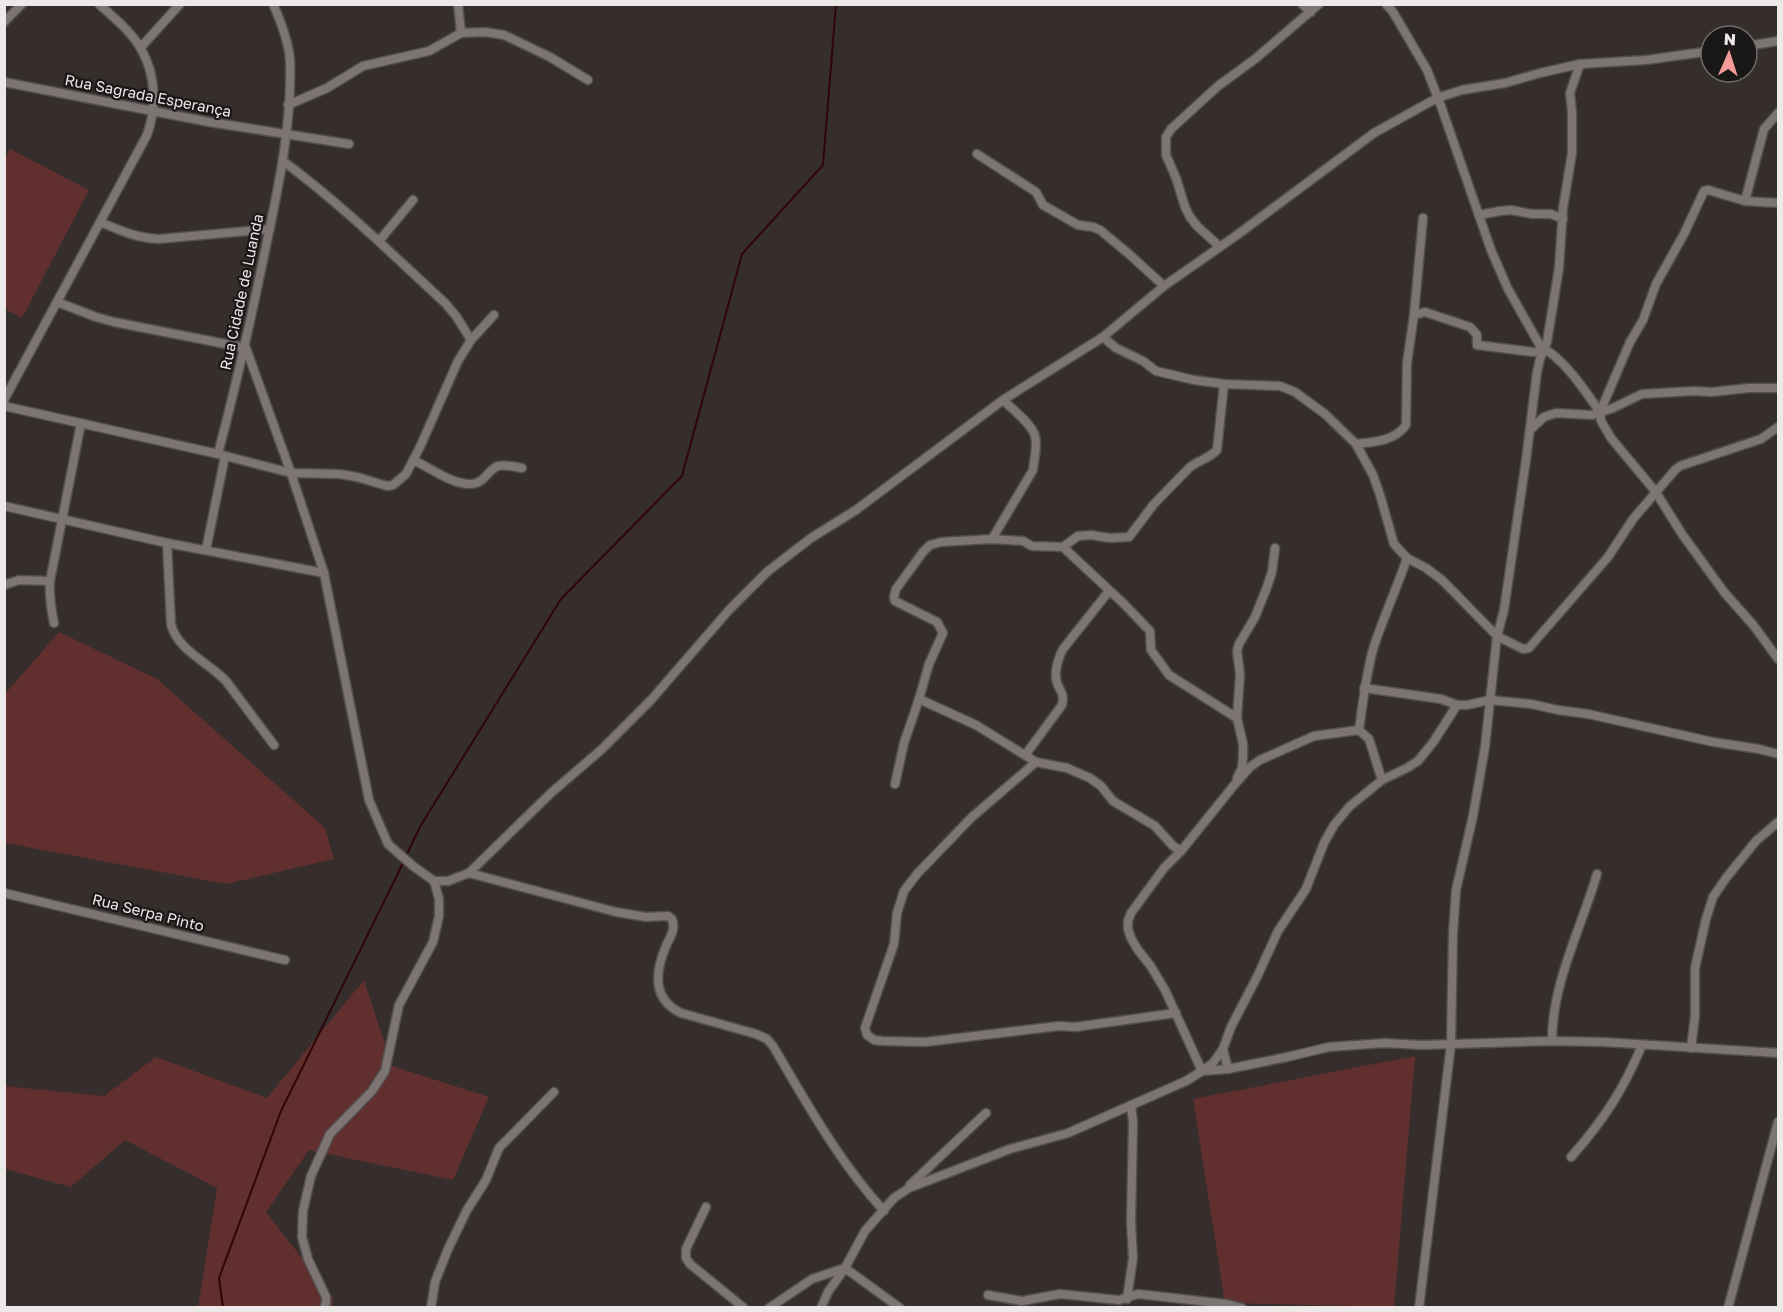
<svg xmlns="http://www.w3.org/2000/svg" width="1783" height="1312" font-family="'Golos Text',sans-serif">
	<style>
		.green { fill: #61302e }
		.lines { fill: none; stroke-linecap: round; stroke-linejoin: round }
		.stream { stroke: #310507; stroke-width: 2 }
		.minor-casing { stroke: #534d4d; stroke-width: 11 }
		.minor { stroke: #7d7474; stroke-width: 8 }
		.labels { text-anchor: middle; stroke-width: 4.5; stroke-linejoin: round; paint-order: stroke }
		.street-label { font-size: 15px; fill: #eee9e9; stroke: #1a1717 }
	</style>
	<rect width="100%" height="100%" fill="#352e2d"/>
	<!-- green -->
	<g class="green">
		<path d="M10,149L89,190L22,318L5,309L4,159Z"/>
		<path d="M59,632L157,679L325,828L334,859L226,884L5,843V694Z"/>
		<path d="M364,980L392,1066L489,1097L453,1180L309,1150L266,1212L333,1298V1307L198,1308L217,1188L125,1140L71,1187L5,1169L4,1086L104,1096L156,1057L267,1098Z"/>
		<path d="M1415,1056L1394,1307L1225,1303L1193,1099Z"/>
	</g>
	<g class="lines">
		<!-- stream -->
		<g class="stream">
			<path d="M406,856L421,825L561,599L682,476L742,254L823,165L836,4"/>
			<path d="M223,1308L219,1278L281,1111L404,861"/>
		</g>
		<!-- minor casing -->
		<g class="minor-casing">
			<g id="minor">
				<path d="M458,4L461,33"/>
				<path d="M1302,4L1311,12"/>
				<path d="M1386,4L1393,12L1427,70L1441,106L1491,250L1508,289L1543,351"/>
				<path d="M4,22L22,4"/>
				<path d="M1747,46L1778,41"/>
				<path d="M141,47L180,4"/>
				<path d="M4,82L209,122L349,144"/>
				<path d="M288,105L327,88L363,66L429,51L461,33L485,32L504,35L550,57L588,80"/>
				<path d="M977,154L1036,192L1043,205L1078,225L1093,227L1100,230L1129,254L1164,286"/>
				<path d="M283,161C341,204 392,254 445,303L456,316L471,340"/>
				<path d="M1745,201L1764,129L1778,113"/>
				<path d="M1778,203L1745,201L1708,190L1704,191L1684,234L1656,284L1643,320L1630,342L1600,412L1601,421L1611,438L1655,491L1682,534L1724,592L1754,626L1778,659"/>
				<path d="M1479,215L1500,211L1511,210L1532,214H1551L1563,219"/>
				<path d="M100,222C121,231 137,238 159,239L270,229"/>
				<path d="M379,241L413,200"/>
				<path d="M1219,246L1197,226L1190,217L1185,207L1176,178L1166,155V137L1171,129L1218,86L1255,59L1319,4"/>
				<path d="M57,302L96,317L114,322L246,348L291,473L324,573L369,800L388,844L413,866L434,881H448L469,873L552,792L601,750L651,700L729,610L767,572L811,538L856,510L1003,400L1103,337L1164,286L1237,235L1374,133L1437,98L1462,90L1505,83L1540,73L1580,64L1646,60L1711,51"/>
				<path d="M1414,315L1423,218"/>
				<path d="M1103,337L1116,348L1143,361L1156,371L1194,380L1224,384L1280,386L1295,392L1325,414L1356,444L1373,475L1380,495L1394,544L1407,558L1426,568L1442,580L1497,636L1523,649L1529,648L1608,557L1633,519L1675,470L1680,466L1761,439L1778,427"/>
				<path d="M4,400L147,135C157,107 156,75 141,49C132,32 114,18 99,4"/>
				<path d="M4,406L218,454L291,473L339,474L357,477L387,486L393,485L406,474L420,447L458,361L471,340L494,315"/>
				<path d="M1530,430L1544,417L1556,413L1592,415L1613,408L1642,394L1694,391L1712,392L1749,388H1778"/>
				<path d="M1356,444C1374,442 1395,441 1406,425L1407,363L1414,315L1425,312L1470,327L1477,335V345L1533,352L1548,351C1570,367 1585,391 1600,412"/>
				<path d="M218,454C236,385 252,315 266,246C279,185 292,123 290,61C289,42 281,22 273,4"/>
				<path d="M413,460C431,468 451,484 470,484C485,484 487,470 498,466C505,464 515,467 522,468"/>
				<path d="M4,506L167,543L324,573"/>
				<path d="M992,539L1033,470C1034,459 1038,446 1035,436C1032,424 1012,409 1003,400"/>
				<path d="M167,543L171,624C177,650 208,662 226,681L274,745"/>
				<path d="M1063,547L1078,536L1091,535L1110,538L1129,537L1154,504L1189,468C1198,460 1209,459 1217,450L1224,384"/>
				<path d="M206,550L225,456"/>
				<path d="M4,585L19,580L50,581"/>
				<path d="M54,623C51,609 49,596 50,581L81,423"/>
				<path d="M1364,688L1441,699L1457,705H1467L1490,700L1531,704L1558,710L1588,714L1713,742L1759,749L1778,754"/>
				<path d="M919,699L929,664L943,633L937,622L895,601L894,597L896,589L923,552L930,545L941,542L992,539L1023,541L1032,546L1063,547L1124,604L1150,631L1151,650L1169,675L1237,718"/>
				<path d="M1359,730L1314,736L1260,760L1250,767L1235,784L1181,851L1164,868L1131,913L1128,921V929L1131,938L1138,950L1150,965L1165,990L1202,1071L1213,1063L1223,1049L1231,1027L1257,977L1278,931L1306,889L1324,843L1334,825L1350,806L1382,780L1407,768L1418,761L1434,741L1457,705"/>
				<path d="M1359,730C1363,702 1366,673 1374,646C1384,616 1397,588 1407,558"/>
				<path d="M1359,730L1369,739L1382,780"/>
				<path d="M1026,754L1062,705C1066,691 1056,689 1056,677C1055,669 1059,656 1063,649L1109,591"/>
				<path d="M1036,762L971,818L917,874L904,891L897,913L894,944L865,1028L867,1035L874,1040L883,1041L925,1042L1059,1026L1075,1027L1176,1013"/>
				<path d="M1237,778L1242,768L1243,757V744L1237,718L1240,674L1237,651L1239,644L1255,617L1267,587L1272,572L1275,548"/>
				<path d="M895,784L904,743L919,699L976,725L1036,762L1067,768L1090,778L1101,786L1113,801L1155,826L1173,846L1181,851"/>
				<path d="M469,873L616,912L646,917L668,916L672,919C676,930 670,937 666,946C655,972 652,999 681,1013L756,1034L767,1039L773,1046C806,1102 839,1162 884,1211"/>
				<path d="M4,893L285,960"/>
				<path d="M1552,1041C1552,983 1581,929 1597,874"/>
				<path d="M1691,1048L1695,1016V968L1706,919L1713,897L1726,878L1756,841L1778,822"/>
				<path d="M1223,1049L1228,1069"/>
				<path d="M1571,1157C1603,1121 1624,1089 1642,1045"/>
				<path d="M910,1185L986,1113"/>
				<path d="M706,1207L686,1249V1258L690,1264L744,1308"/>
				<path d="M988,1295L1022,1301L1060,1294L1119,1300L1138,1294L1227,1304L1242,1308"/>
				<path d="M1127,1299L1133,1258L1131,1223L1133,1122L1131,1105"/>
				<path d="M324,1308L326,1303V1297L308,1259L302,1237L303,1211L311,1176L330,1134L372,1091L385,1071L399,1005L433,942L439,916V899L434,881"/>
				<path d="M431,1308L435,1282L448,1249L467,1210L486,1180L499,1148L554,1092"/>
				<path d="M769,1308L812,1279L845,1268L900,1308"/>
				<path d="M821,1308L828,1292L845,1268L865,1231L894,1198L909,1188L1010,1149L1068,1133L1186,1081L1202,1071L1228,1069L1287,1057L1329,1047L1384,1043L1422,1045L1552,1041L1604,1042L1778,1053"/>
				<path d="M1419,1308L1451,1044L1453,933L1456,890L1473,816L1485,747L1497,636L1504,610L1526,460L1537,372L1540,359L1547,342L1559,268L1563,208L1572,153V112L1570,93L1580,64"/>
				<path d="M1728,1308L1778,1122"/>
			</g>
		</g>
		<!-- minor -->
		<use href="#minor" class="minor"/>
	</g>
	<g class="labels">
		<!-- street labels -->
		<g class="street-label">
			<text transform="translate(148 96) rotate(11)" y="5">Rua Sagrada Esperança</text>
			<text transform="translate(242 292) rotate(-78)" y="5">Rua Cidade de Luanda</text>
			<text transform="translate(148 913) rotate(14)" y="5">Rua Serpa Pinto</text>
		</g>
	</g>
	<!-- border -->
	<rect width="1783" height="1312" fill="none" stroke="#eee9e9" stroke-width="12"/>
	<!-- north arrow -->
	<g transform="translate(1729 54) rotate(3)"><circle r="28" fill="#1a1717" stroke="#6f6b6b" stroke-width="1.5"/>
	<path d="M0-4.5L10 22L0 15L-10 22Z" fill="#f59b97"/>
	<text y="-9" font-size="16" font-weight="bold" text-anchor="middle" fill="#eee9e9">N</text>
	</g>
</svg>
